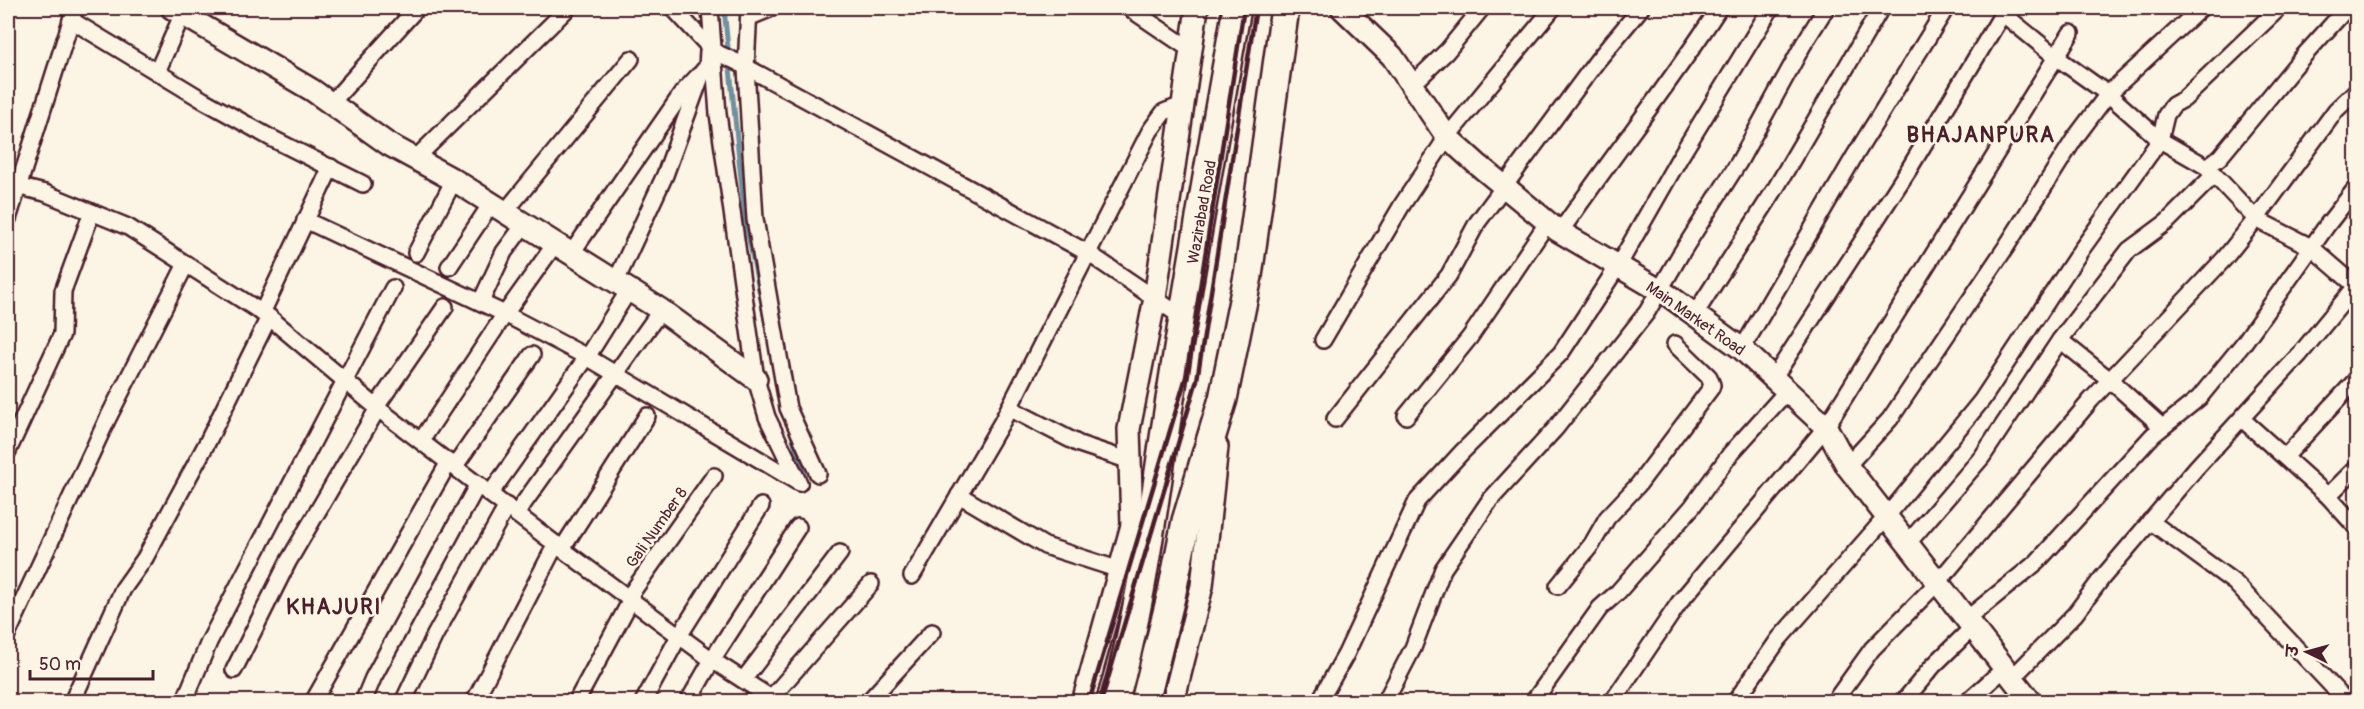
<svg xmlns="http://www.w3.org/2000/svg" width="2364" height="709" font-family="Pangolin,'Playpen Sans Deva',sans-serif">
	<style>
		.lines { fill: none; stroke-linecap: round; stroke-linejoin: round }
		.stream { stroke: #728f9e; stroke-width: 5 }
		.street-casing { stroke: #4a1f2b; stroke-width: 20 }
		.secondary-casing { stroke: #4a1f2b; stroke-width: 26 }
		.highway-casing { stroke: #4a1f2b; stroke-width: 32 }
		.street { stroke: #fcf5e5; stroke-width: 15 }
		.secondary { stroke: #fcf5e5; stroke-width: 21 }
		.highway { stroke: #fcf5e5; stroke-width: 27 }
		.rail { stroke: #4a1f2b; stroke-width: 4.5 }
		.labels { text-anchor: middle; stroke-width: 5; stroke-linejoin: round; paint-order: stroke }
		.street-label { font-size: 16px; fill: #4a1f2b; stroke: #fcf5e5 }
		.district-label { font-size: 22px; font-weight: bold; letter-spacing: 1.5px; fill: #4a1f2b; stroke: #fcf5e5 }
	</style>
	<rect width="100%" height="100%" fill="#fcf5e5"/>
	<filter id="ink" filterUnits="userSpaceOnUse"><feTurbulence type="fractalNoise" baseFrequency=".0167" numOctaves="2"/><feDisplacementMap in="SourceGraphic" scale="12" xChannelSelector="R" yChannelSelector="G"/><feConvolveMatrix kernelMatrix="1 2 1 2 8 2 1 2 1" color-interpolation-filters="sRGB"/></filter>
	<g filter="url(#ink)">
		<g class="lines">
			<!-- stream -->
			<g class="stream">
				<path d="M724,8L745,219L767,330"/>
				<path d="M790,429L804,475"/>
			</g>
			<!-- street casing -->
			<g class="street-casing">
				<g id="street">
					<path d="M673,8L713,51L735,61L1088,253L1182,317"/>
					<path d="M710,8L718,114L756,379L767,417L799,483"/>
					<path d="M749,8L746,68L755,219L788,408L818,474"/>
					<path d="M1129,8L1191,50"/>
					<path d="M2002,13L2056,57L2108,94L2160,140L2207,167L2256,219L2311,247L2356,286"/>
					<path d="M750,17L772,8"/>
					<path d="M71,20L203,100L271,138L363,184"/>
					<path d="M157,72L183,13L195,8"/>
					<path d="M1413,84L1447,51L1482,8"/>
					<path d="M332,102L417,8"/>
					<path d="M414,160L568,8"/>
					<path d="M2207,167L2220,157L2299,61L2347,8"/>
					<path d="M8,184L45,193L128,227L269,317L381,411L562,549L712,660L777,702"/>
					<path d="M505,212L631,59"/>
					<path d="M8,219L75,8"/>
					<path d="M305,220L505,314L587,357L799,483"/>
					<path d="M1557,230L1567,222C1617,150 1672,81 1719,8"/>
					<path d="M416,253L454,180"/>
					<path d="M571,254L683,92L699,75"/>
					<path d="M449,267L491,204"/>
					<path d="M616,281L665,175L703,71L707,67L708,51"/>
					<path d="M484,295L504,252L524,225"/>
					<path d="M262,313L331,167"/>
					<path d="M1695,314L1774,191L1881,8"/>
					<path d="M1323,340L1402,205L1447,137L1553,8"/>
					<path d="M2060,340L2110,380L2162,427"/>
					<path d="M1742,349L1854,157L1946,8"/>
					<path d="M1773,379L1909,169L2006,8"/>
					<path d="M376,407L445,307"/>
					<path d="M1009,408L1079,444L1130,461"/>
					<path d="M1406,416L1470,337L1548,222"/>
					<path d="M1335,419L1449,275L1477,223L1597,61L1641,8"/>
					<path d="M2242,419L2328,496L2356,527"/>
					<path d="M421,441L505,314L555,244"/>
					<path d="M8,451L62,334L63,291L92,212"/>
					<path d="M2285,457L2356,380"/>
					<path d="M455,466L532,355"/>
					<path d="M1847,466L1890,419L2006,247L2075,138L2108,94L2201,8"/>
					<path d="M490,494L587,357L629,290"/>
					<path d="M959,495L1045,546L1120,570"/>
					<path d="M2328,496L2356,468"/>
					<path d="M516,514L661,310"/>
					<path d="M2150,521L2235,583L2347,702"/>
					<path d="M1908,543L1982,457L2060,340L2129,250L2167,222L2214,175"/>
					<path d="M562,549L647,416"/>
					<path d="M912,576L1002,422L1150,131L1164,112L1182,105"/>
					<path d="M1558,586L1592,544L1607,518L1638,485L1711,388L1712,385L1709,377L1675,344"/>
					<path d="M628,598L714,476"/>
					<path d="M1968,618L2037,562L2153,435L2199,398L2243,344L2328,224L2356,188"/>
					<path d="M8,633L107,420L186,264"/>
					<path d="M234,670L288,562L378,408"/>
					<path d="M2013,677L2075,614L2102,578L2196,468L2300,354L2356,286"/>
					<path d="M744,679L840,553"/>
					<path d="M771,698L871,584"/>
					<path d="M72,702L123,589L145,558L207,443L269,317"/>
					<path d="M184,702L209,642L393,288"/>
					<path d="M313,702L449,462"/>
					<path d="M363,702L373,678L478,484"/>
					<path d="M403,702L435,635L507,506"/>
					<path d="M474,702L556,544"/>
					<path d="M576,702L631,600"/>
					<path d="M643,702L679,636L761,506"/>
					<path d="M688,702L712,660L798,527"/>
					<path d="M868,702L932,632"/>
					<path d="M1319,702L1346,654L1417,501L1462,452L1561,353L1618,266L1680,157L1771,8"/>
					<path d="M1385,702L1413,648L1443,569L1490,500L1555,429L1647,312L1680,255L1739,162L1803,45L1826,8"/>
					<path d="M1533,702L1600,608L1618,592L1692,507L1731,453L1787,391"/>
					<path d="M1612,702L1679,603L1826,427L2071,33"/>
					<path d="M1735,702L1779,639L1887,516L1982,400L2081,250L2160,140L2166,115L2173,105L2184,99L2279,8"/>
					<path d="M1834,702L1872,649L1939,581L2091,400L2224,259L2256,219L2336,110L2356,91"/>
					<path d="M1903,702L1933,666L1974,626"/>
					<path d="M1967,702L2006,667"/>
				</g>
			</g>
			<!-- secondary casing -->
			<g class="secondary-casing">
				<g id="secondary">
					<path d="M172,8L312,90L388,144L454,180L661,310L756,379"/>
					<path d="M1342,8L1392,56L1447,137L1477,164L1557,230L1669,296L1742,349L1826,427L1847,466L2031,702"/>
					<path d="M1132,525L1129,429L1155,298L1197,8"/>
					<path d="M1083,702L1136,511"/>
					<path d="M1173,702L1202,586L1217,447"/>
				</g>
			</g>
			<!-- highway casing -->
			<g class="highway-casing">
				<g id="highway">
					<path d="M1114,702C1144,601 1154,496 1171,393C1191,264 1214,136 1237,8"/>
					<path d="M1145,702L1171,597L1186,521L1223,399L1248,276L1285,8"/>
				</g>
			</g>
			<!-- street -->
			<use href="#street" class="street"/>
			<!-- secondary -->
			<use href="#secondary" class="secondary"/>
			<!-- highway -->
			<use href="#highway" class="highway"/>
			<!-- rail -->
			<g class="rail">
				<path d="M1089,702L1186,377L1244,8"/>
				<path d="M1101,702L1197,380L1256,8"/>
			</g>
		</g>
	</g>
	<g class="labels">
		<!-- street labels -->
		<g class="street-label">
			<text transform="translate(1201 212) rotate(-80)" y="6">Wazirabad Road</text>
			<text transform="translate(1696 318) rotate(35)" y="6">Main Market Road</text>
			<text transform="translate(656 527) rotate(-55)" y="6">Gali Number 8</text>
		</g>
		<!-- district labels -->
		<g class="district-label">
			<text x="1981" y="142">BHAJANPURA</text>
			<text x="334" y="614">KHAJURI</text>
		</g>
	</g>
	<!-- margin -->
	<rect width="2364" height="709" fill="none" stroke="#fcf5e5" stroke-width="30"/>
	<rect x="15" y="15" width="2334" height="679" fill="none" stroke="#4a1f2b" stroke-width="2" filter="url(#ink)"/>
	<!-- north arrow -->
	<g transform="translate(2307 652) rotate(275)" stroke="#fcf5e5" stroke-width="4.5" paint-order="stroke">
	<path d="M0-4.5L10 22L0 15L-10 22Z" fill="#4a1f2b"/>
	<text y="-9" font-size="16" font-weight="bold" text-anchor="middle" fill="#4a1f2b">उ</text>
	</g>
	<!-- scale -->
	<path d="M30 670v9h123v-9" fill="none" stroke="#4a1f2b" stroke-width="3"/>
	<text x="39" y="670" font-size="18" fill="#4a1f2b" stroke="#fcf5e5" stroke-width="4.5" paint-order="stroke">50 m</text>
</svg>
